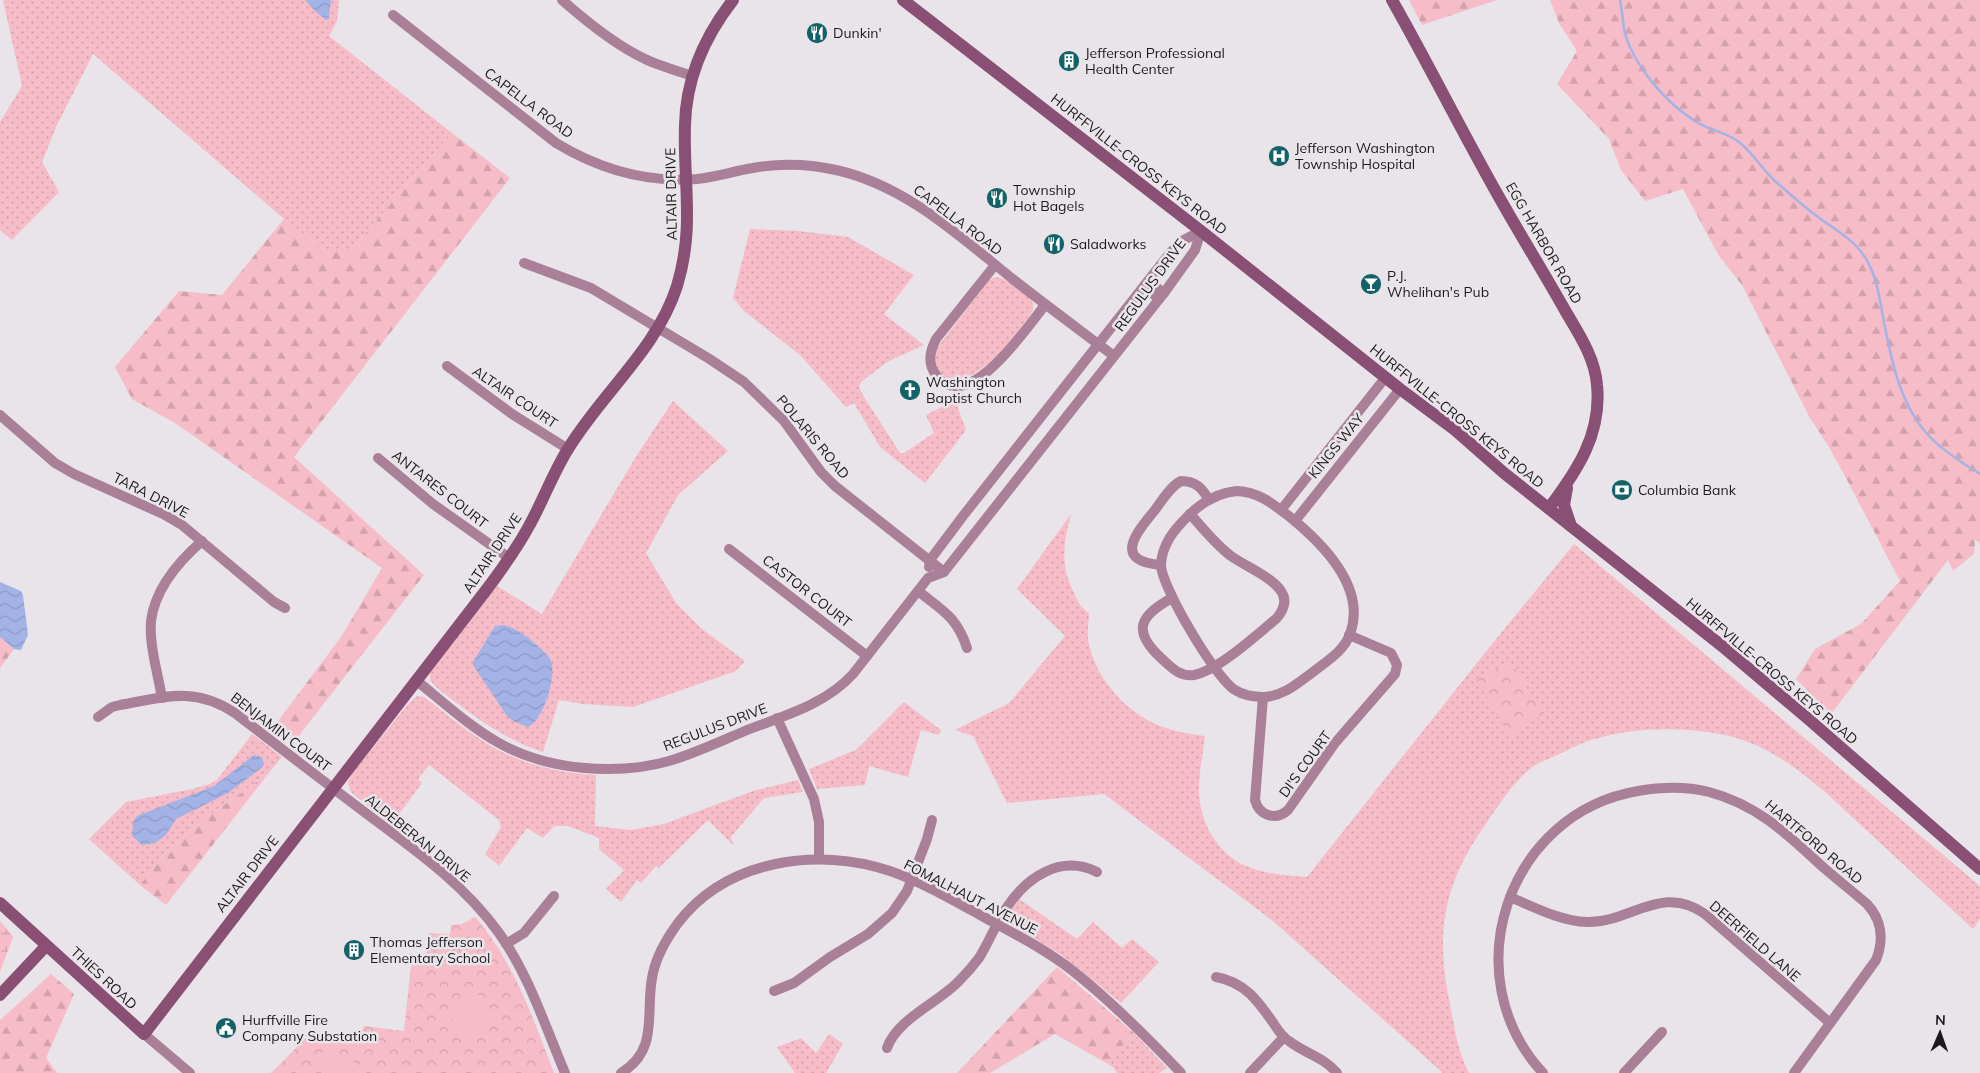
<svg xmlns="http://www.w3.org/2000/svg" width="1980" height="1073" font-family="Mulish,sans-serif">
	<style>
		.grass { fill: url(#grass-dots) }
		.forest { fill: url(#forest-firs) }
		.wetland { fill: url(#wetland-marsh) }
		.park { fill: url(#park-crowns) }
		.pitch { fill: #f6bcc7 }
		.water { fill: url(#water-waves) }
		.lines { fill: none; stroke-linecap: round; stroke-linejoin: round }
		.stream { stroke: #a4b3e6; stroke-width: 2.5 }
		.street { stroke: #aa8099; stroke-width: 10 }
		.secondary { stroke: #8a4f74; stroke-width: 12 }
		.labels { text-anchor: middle; stroke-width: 5; stroke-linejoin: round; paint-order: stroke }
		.poi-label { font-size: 14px; fill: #1b191b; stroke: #e8e4e9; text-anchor: start }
		.street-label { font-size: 14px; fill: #1b191b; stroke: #e8e4e9 }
	</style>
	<defs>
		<pattern id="grass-dots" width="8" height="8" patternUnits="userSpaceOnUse" patternTransform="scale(1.25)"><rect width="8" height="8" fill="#f6bcc7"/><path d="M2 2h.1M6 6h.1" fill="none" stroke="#d2a1aa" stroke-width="1.8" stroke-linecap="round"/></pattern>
		<pattern id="forest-firs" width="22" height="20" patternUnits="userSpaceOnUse" patternTransform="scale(1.25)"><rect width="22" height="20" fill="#f6bcc7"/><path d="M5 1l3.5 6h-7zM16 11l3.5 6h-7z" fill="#d2a1aa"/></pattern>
		<pattern id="wetland-marsh" width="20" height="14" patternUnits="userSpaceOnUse" patternTransform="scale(1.25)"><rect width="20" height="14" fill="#f6bcc7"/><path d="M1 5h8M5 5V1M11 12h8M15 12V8" fill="none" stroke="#d2a1aa"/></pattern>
		<pattern id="park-crowns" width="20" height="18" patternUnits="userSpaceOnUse" patternTransform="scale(1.25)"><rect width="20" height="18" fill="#f6bcc7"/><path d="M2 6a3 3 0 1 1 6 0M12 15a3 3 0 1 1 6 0" fill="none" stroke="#d2a1aa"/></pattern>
		<pattern id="water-waves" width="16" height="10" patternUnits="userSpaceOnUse" patternTransform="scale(1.25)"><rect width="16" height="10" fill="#a4b3e6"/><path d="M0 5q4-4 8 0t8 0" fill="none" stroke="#8d99c5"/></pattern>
	</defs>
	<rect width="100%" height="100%" fill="#e8e4e9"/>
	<!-- grass -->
	<g class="grass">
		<path d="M3,0H339L337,21L329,36L452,133L351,250H325L284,219L93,54L56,127L42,162L59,192L12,240L0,230V122L22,86Z"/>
		<path d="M750,229L799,231L848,237L914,275L884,314L924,345L887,362L861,382L859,387L864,397L900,453H904L934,433L926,415L955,400L966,430L925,483L880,447L854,403L846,407L800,355L744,311L733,298Z"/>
		<path d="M996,277C1004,277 1029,294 1032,302C1034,305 1033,306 1033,310C1021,331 972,395 944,376C934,369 934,358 937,348L989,280Z"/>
		<path d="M673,401L728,451L678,495L646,553L676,603L702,629L745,661L736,671L633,707L583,704L559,700L543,752C501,738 471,714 436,687L430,680V672L497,586L542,614L637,455Z"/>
		<path d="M1071,514C1063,545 1060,566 1075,595C1079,604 1081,608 1089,613C1089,621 1087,631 1088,640C1095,678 1125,712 1160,726C1175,732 1190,734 1205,736C1203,753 1199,772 1199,789C1199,807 1204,823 1213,837C1234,872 1270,874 1307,877L1488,649L1574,544L1980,886V919L1973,929L1824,791C1798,769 1770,748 1737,738C1697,727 1639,726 1599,738C1584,741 1570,749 1557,755C1548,759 1537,763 1530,769C1511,785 1499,805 1485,825C1443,885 1435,933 1450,1004C1454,1027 1458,1052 1469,1073H1443L1273,921L1104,794L1007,803L973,736L955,730L1009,703L1065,636L1017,589Z"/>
		<path d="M417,696L424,697C443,711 460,726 480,739C513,762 555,773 596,775L595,826L631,830L664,824L753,791L798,780L803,792L764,798L731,837L733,845L708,820L659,868L656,866L641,883L637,880L621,902L606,889L624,870L599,849V838L568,826H554L543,838L527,828L499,866L485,854L501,827L499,820L429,765L418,779L422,783L391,825L351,792L348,783L351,775L408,704Z"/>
		<path d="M904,702L941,730L939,735L921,730L908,777L869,766L865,785L817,789L809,769L856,750Z"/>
		<path d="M252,734L282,757L268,774L211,814L184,836L165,854L140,885L89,839L126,802L192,789L210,784L217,780Z"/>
		<path d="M1019,899L1077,939L1093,922L1122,948L1132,939L1159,962L1121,1003L1060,954L1012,925L1009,913Z"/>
		<path d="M1134,1033L1167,1068L1159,1073H1117L1113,1067L1108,1064Z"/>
		<path d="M829,1034L843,1044L826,1073H795L777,1047L801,1038L816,1053Z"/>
	</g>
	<!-- forest -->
	<g class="forest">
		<path d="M1409,0H1497L1422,25Z"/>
		<path d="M1550,0H1980V543L1975,540L1974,554L1953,571L1948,560L1831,714L1796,679L1815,649L1861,624L1900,581L1846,478L1829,447L1810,418L1742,285L1719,256L1683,189L1645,201L1621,170L1609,139L1557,84L1577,51L1559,23Z"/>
		<path d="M452,133L510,178L294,457L424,575L297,738L275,725L341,637L382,568L175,423L132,399L115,367L179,291L222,295L284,219L325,250H351Z"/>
		<path d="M0,637L14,649L0,668Z"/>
		<path d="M268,774L166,905L140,885L165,854L184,836L211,814Z"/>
		<path d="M1057,967L1134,1033L1108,1064L1055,1034L990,1073H957Z"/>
		<path d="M51,974L74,994L46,1058L57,1073H0V1020Z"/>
	</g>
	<!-- wetland -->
	<path class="wetland" d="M0,921L13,937L0,972Z"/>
	<!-- park -->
	<g class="park">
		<path d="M1510,660L1543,714L1510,736L1477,680Z"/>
		<path d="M475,917C514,962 533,1018 554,1073H271L313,1031L359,1037L364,1026L404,1031L412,956H426L429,933L450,934L451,925L462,924Z"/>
	</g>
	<!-- pitch -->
	<g class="pitch">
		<path d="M477,994L481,996L488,1023C482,1034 473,1035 462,1035L453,1022L452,1006Z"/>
		<path d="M322,1052C337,1053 358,1054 357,1073H323L322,1062L319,1060V1055Z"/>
	</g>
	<!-- water -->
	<g class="water">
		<path d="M305,0H331L329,18L326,20L316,12Z"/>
		<path d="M0,582L21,591L23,595L28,635L21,650L14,649L0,637Z"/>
		<path d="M495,626C500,625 505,625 510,627C520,630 547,651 551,661C557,676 543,721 528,727L515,722L507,716L473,665V662Z"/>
		<path d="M254,755L262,757L264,765L260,769L228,793L176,819L166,835L155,843L142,845L132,836L133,822L137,816L214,786Z"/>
	</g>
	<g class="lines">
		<!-- stream -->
		<path class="stream" d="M1620,0C1622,11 1623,23 1625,34C1635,67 1666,103 1695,121C1708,130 1726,132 1739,142C1753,153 1762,169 1775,181C1789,193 1803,206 1818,217C1831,227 1846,235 1857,247C1875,266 1879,293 1883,317C1891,358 1899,404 1929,436C1943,451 1962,463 1980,474"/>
		<!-- street -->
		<g class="street">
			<path d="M562,0C587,22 615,45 645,59C660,66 677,71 693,76"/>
			<path d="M393,15L556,143C599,169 646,183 697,179C716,177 734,171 753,168C780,163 809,164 836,170C907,186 959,236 1014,280C1047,306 1081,331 1114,356"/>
			<path d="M524,263L591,288L708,358L744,382L784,421L821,472L835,486L944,572"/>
			<path d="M995,265L936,339C930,351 927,363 936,375C967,418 1028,326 1045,305"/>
			<path d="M1148,281L1164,293"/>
			<path d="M1144,286L1159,299"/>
			<path d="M447,366L512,414L568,449"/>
			<path d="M0,415L55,463L74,474L163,514L182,525L274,602L285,608"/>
			<path d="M378,458L433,504L509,558"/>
			<path d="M1237,491C1259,492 1273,504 1290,517C1322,543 1367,588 1350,634C1344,651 1327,661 1313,672C1298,683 1284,696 1264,697C1255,697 1243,695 1235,690C1216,679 1161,586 1161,565C1162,544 1174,530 1188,516C1201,503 1217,493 1237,491Z"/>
			<path d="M1281,510L1385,378"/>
			<path d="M1295,521L1400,389"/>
			<path d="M729,549L867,656"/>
			<path d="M1161,565C1112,561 1136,533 1155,510C1162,500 1170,487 1181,481C1196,481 1202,488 1209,500"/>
			<path d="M929,567L930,560L963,516L1170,253L1180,242L1201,231"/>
			<path d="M918,591C942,610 957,617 967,648"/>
			<path d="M1172,598C1139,616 1132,631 1161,658C1171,667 1179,677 1194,675C1219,670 1256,635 1276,619C1283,611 1288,601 1281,591C1272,577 1245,566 1231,556C1215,544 1203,528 1190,514"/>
			<path d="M417,681C443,702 469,726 499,743C547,770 616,776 669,761C696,753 721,741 747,730C784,716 826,704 853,674L928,578L944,572L1164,293L1195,250L1201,231"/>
			<path d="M1263,697L1255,800C1259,816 1276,821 1288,810L1335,743L1395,674L1397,665L1391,653L1349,635"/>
			<path d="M162,698C158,674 149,645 151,621C155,589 178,562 202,541"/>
			<path d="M98,717L112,707L120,705C165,697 194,686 235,713C279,747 323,781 367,814C415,850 464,884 499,933C529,975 545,1026 565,1073"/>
			<path d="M777,718L814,799L819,822V859"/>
			<path d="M1510,897C1534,907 1560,921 1587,922C1630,923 1662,883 1705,914L1830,1023"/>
			<path d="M506,944L524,933L554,896"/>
			<path d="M1216,977C1245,982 1258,1001 1274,1024C1278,1030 1282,1037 1289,1041C1304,1053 1324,1057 1337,1073"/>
			<path d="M774,991L794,983L830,957L868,934L892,913L907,891L927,839L932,820"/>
			<path d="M144,1034L190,1073"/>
			<path d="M887,1048C897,1019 938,1003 959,981C966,974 973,966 979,958C989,942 996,923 1007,907C1027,877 1061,854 1097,872"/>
			<path d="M621,1073C661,1049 644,1010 653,973C657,955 667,938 678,923C727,859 818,847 890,871C922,882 953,900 982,916C1013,933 1045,949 1073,971C1112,1002 1147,1037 1181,1073"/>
			<path d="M1250,1073L1284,1037"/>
			<path d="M1543,1073C1453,976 1507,813 1638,791C1661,787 1685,786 1709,792C1758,805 1787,834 1824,868C1838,880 1853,892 1867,904C1882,920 1884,940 1876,960L1794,1073"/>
			<path d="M1624,1073L1662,1032"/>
		</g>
		<!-- secondary -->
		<g class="secondary">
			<path d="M903,0L1201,231L1400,389L1455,430L1504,473L1722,646L1806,717L1980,869"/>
			<path d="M1392,0C1429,65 1462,132 1499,197C1521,236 1544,273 1566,312C1579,334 1595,358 1597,385C1602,434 1577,471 1549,508"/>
			<path d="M1567,488L1564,505L1571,526"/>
			<path d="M0,903L144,1034L487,589C502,569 517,548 529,526C543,501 553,473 568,449C602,393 657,349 677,286C695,227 683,183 685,125C686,79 705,36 733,0"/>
			<path d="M0,995L46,946"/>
		</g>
	</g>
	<!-- icons -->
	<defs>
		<g id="restaurant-disc" transform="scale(1.125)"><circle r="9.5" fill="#126267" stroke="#e8e4e9"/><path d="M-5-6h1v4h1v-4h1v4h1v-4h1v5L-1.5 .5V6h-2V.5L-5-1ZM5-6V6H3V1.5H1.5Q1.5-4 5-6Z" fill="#fff"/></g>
		<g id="building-disc" transform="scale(1.125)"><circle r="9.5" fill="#126267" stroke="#e8e4e9"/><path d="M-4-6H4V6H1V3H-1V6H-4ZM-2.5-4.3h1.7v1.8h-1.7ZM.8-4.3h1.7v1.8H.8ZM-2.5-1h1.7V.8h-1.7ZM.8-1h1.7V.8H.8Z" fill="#fff"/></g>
		<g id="hospital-disc" transform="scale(1.125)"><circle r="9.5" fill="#126267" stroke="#e8e4e9"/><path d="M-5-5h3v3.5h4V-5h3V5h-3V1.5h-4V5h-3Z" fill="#fff"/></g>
		<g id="bar-disc" transform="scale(1.125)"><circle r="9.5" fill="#126267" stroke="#e8e4e9"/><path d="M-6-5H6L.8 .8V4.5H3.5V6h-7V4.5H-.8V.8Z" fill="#fff"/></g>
		<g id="church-disc" transform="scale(1.125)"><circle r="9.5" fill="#126267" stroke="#e8e4e9"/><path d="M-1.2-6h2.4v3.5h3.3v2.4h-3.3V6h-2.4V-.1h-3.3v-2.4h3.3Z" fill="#fff"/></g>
		<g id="bank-disc" transform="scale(1.125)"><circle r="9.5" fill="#126267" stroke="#e8e4e9"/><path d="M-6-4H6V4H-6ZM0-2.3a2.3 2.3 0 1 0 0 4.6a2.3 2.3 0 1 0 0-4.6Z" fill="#fff"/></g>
		<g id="civic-disc" transform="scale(1.125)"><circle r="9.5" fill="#126267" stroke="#e8e4e9"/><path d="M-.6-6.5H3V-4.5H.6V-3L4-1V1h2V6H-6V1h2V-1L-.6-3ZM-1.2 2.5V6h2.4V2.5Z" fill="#fff"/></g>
	</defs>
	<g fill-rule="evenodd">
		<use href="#restaurant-disc" x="817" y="33"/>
		<use href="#building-disc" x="1069" y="61"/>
		<use href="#hospital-disc" x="1279" y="156"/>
		<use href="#restaurant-disc" x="997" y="198"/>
		<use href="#restaurant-disc" x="1054" y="244"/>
		<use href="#bar-disc" x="1371" y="284"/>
		<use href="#church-disc" x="910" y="390"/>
		<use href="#bank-disc" x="1622" y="490"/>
		<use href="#building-disc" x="354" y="950"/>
		<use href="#civic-disc" x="226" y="1028"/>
	</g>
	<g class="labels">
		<!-- poi labels -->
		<g class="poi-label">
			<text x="833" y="38">Dunkin'</text>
			<text x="1085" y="58">Jefferson Professional<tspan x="1085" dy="16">Health Center</tspan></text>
			<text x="1295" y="153">Jefferson Washington<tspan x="1295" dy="16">Township Hospital</tspan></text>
			<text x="1013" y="195">Township<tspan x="1013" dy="16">Hot Bagels</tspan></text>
			<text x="1070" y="249">Saladworks</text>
			<text x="1387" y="281">P.J.<tspan x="1387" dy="16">Whelihan's Pub</tspan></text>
			<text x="926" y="387">Washington<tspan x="926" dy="16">Baptist Church</tspan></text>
			<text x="1638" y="495">Columbia Bank</text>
			<text x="370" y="947">Thomas Jefferson<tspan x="370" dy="16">Elementary School</tspan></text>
			<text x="242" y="1025">Hurffville Fire<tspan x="242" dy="16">Company Substation</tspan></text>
		</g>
		<!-- street labels -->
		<g class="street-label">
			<text transform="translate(529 103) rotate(37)" y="5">CAPELLA ROAD</text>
			<text transform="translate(1139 164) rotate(38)" y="5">HURFFVILLE-CROSS KEYS ROAD</text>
			<text transform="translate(671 194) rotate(-91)" y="5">ALTAIR DRIVE</text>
			<text transform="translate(958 220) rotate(37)" y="5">CAPELLA ROAD</text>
			<text transform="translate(1544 243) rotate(60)" y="5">EGG HARBOR ROAD</text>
			<text transform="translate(1150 285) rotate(-54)" y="5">REGULUS DRIVE</text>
			<text transform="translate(515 397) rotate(34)" y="5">ALTAIR COURT</text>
			<text transform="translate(1457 416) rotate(39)" y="5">HURFFVILLE-CROSS KEYS ROAD</text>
			<text transform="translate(813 437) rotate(50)" y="5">POLARIS ROAD</text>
			<text transform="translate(1336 446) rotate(-51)" y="5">KINGS WAY</text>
			<text transform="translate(440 489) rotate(38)" y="5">ANTARES COURT</text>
			<text transform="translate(151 495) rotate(27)" y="5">TARA DRIVE</text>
			<text transform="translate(492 553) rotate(-56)" y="5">ALTAIR DRIVE</text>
			<text transform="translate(807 591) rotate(38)" y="5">CASTOR COURT</text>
			<text transform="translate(1772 671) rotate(40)" y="5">HURFFVILLE-CROSS KEYS ROAD</text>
			<text transform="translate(715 727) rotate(-21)" y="5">REGULUS DRIVE</text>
			<text transform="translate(281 732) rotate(37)" y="5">BENJAMIN COURT</text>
			<text transform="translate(1305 764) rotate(-54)" y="5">DI'S COURT</text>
			<text transform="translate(418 838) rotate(39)" y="5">ALDEBERAN DRIVE</text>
			<text transform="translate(1814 842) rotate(40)" y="5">HARTFORD ROAD</text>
			<text transform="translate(247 874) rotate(-52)" y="5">ALTAIR DRIVE</text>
			<text transform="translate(971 897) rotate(27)" y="5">FOMALHAUT AVENUE</text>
			<text transform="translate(1755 941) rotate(41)" y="5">DEERFIELD LANE</text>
			<text transform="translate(104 978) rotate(43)" y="5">THIES ROAD</text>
		</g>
	</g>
	<!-- north arrow -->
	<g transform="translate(1940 1033) rotate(2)" stroke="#e8e4e9" stroke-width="4" paint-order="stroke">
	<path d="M0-4L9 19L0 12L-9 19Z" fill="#1b191b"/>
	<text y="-8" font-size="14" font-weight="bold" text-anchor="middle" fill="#1b191b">N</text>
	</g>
</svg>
